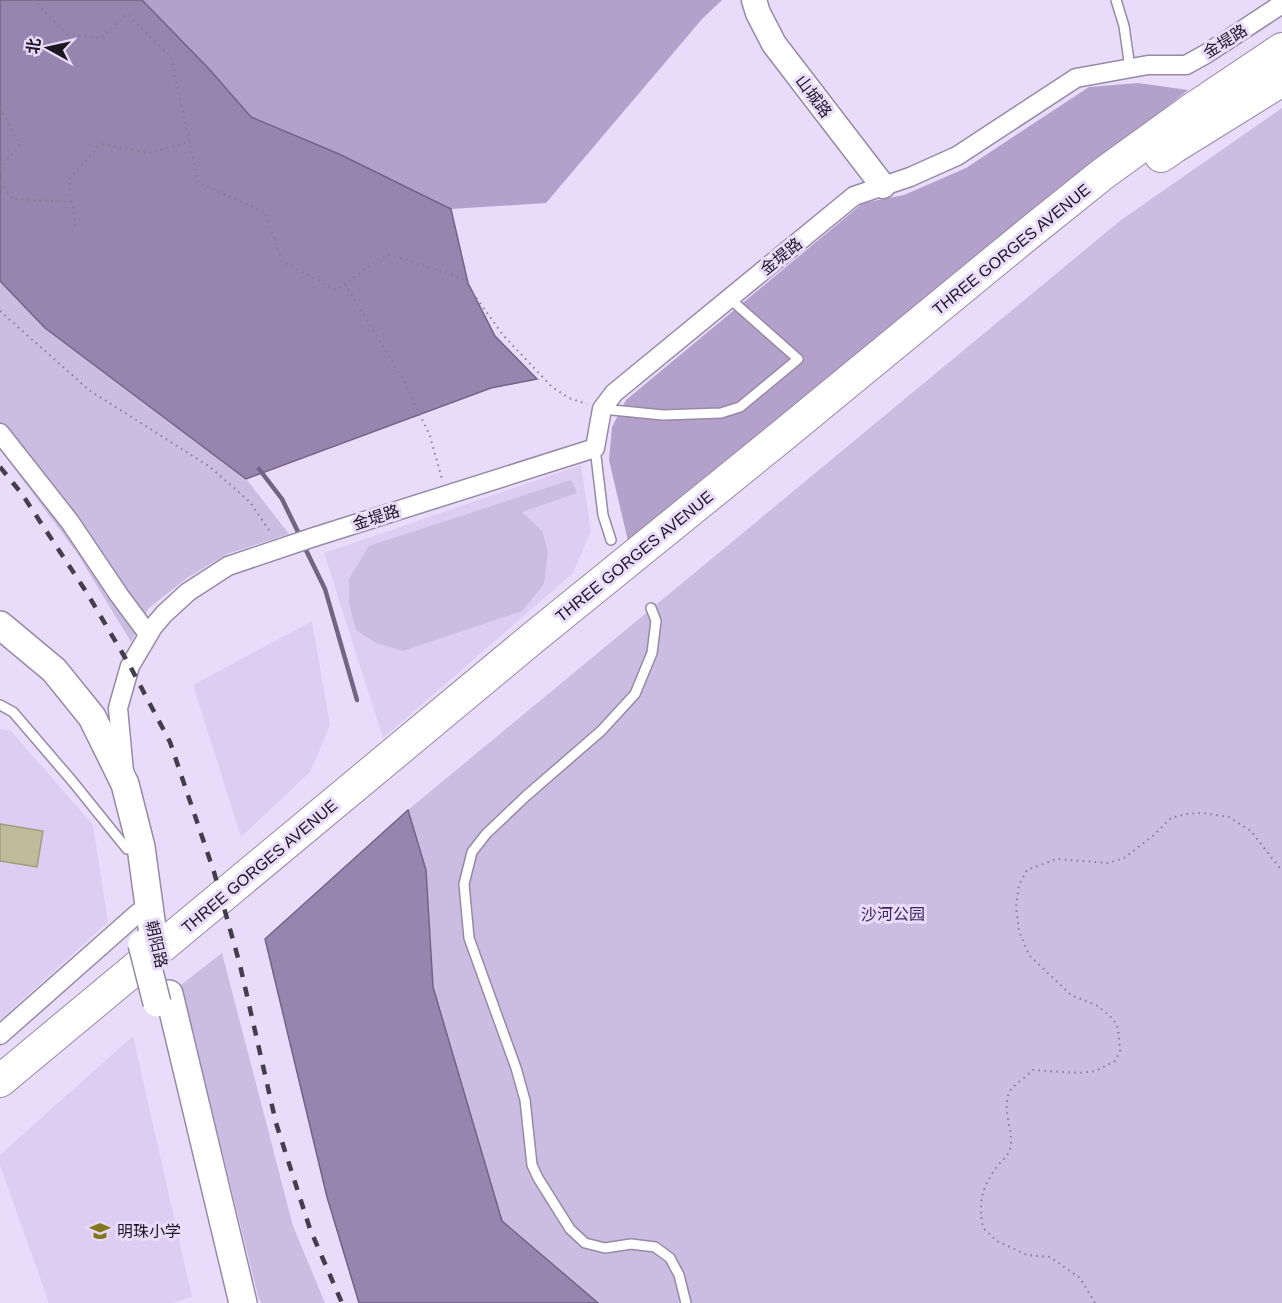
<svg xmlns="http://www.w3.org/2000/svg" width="1282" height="1303" font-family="Helvetica,'Noto Sans SC',sans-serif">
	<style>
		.built { fill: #ddcdf2 }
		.green { fill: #cbbce1 }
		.forest { fill: #b3a0cb }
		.water { fill: #9785af; stroke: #726485; stroke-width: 1.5 }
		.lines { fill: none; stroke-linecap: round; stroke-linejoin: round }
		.stream { stroke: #726485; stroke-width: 4.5 }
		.building { fill: #bfbb9b; stroke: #a09d7d; stroke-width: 1.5 }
		.lane-casing { stroke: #968aa6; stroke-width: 12 }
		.street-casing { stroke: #968aa6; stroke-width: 21 }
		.secondary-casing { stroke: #968aa6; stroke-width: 27 }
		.primary-casing { stroke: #968aa6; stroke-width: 30 }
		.highway-casing { stroke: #968aa6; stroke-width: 34 }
		.path { stroke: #867c92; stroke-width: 2; stroke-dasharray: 1.5 4.5; stroke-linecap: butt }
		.lane { stroke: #fff; stroke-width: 9 }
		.street { stroke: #fff; stroke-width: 18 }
		.secondary { stroke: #fff; stroke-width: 24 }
		.primary { stroke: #fff; stroke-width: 27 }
		.highway { stroke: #fff; stroke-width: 32 }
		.rail { stroke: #443d4c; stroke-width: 4.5; stroke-dasharray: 10 10; stroke-linecap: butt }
		.primary-bridge-casing { stroke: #968aa6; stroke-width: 30; stroke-linecap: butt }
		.primary-bridge { stroke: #fff; stroke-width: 27 }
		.labels { text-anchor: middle; stroke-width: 6; stroke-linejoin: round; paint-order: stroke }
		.street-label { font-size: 16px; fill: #1c1722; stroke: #e9dcfb }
		.park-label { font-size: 16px; fill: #3f245a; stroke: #e9dcfb }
		.poi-label { font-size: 16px; fill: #1c1722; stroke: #e9dcfb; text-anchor: start }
	</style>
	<rect width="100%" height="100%" fill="#e9dcfb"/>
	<!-- built -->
	<g class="built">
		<path d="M581,465L591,531L573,573L383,738L324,553Z"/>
		<path d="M312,621L330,725L310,772L241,837L193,685Z"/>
		<path d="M0,729L11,731L93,825L108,922L0,1020Z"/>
		<path d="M133,1036L192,1297L173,1303H49L0,1165V1155Z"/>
	</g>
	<!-- green -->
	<g class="green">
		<path d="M1282,108V1303H598L502,1221L433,987L426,870L408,810L1121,220Z"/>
		<path d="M0,281L45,328L246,479L289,534L227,554L187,578L149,608L131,642L77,553L0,449Z"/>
		<path d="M571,480L577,493L522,512L542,531L548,552L544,584L522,611L403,651L376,643L356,630L349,604V579L369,546Z"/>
		<path d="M222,953L293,1226L325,1303H261L258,1296L181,985Z"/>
	</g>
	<!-- forest -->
	<g class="forest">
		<path d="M142,0H722L702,19L546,203L451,209L339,154L251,117L210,70Z"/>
		<path d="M1138,83L1188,90L628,541L609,460L612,427L626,400L863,203L904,195L966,168L1089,87Z"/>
	</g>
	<!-- water -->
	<g class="water">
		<path d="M0,0H142L210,70L251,117L339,154L451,209L468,283L495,336L537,379L491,388L246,479L45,328L0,281Z"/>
		<path d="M408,810L426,870L433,987L502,1221L598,1303H359L327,1197L265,939Z"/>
	</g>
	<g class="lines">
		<!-- stream -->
		<g class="stream">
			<path d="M259,469L282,499L301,538"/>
			<path d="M304,546L325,589L357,700"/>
		</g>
	</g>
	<!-- building -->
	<path class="building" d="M0,824L43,831L37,867L0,861Z"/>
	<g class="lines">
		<!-- lane casing -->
		<g class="lane-casing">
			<g id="lane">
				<path d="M1116,0L1124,26L1130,68"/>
				<path d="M602,409L663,415L721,413L740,407L798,359L729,298"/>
				<path d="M595,448L603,515L611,540"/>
				<path d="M651,608L656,621L652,653L635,694L601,731L526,796L486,834L472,852L464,884L469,938L516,1068L525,1100L532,1165L538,1178L570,1229L585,1243L605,1248L631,1244L655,1247L670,1258L679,1275L686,1303"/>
				<path d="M0,705L13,712L73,782L127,849"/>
			</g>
		</g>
		<!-- street casing -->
		<g class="street-casing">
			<g id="street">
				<path d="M0,433L70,522L119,595L148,634"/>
				<path d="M124,772L118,708L130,666L153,627L164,614L188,592L228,566L311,538L595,448L602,409L614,393L854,196L910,177L957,156L1076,78L1148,65H1186L1206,54L1282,4"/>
				<path d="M0,1035L138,913"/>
			</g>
		</g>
		<!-- secondary casing -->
		<g class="secondary-casing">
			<path id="secondary" d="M754,0L758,13L774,44L883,186"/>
		</g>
		<!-- primary casing -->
		<g class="primary-casing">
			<g id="primary">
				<path d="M0,625L54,670L92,717L125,784L141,847L153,935"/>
				<path d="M169,994L243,1303"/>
			</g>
		</g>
		<!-- highway casing -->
		<g class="highway-casing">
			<g id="highway">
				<path d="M1161,156L1174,147L1282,80"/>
				<path d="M0,1081L534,637L782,436L1023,238L1104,173L1194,108L1282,49"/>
			</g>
		</g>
		<!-- path -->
		<g class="path">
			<path d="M33,0L67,34L101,38L127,14L171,57L198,183L265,212L282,261L336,290L387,254L462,278L503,335L552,387L569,398L587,404"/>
			<path d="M0,108L20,145L0,169"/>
			<path d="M0,182L13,199L72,202"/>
			<path d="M75,226L69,179L101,144L150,153L188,142"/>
			<path d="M345,284L404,381L430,436L442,479"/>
			<path d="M0,311L89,390L210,467L250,502L271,533"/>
			<path d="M1095,1303L1080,1278L1050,1257L1027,1255L997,1241L983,1228C979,1205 980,1191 994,1171C998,1164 1005,1159 1009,1152C1017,1134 998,1107 1012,1088C1018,1082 1027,1076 1033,1070L1078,1073L1096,1071L1115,1061L1120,1051L1118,1028L1113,1019L1098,1006L1071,995L1029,955L1019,931L1016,907L1019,885L1027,870L1056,859L1108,863L1124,858L1154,835L1171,818L1186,814L1203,813L1229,817L1251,831L1282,871"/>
		</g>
		<!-- lane -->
		<use href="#lane" class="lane"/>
		<!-- street -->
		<use href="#street" class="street"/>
		<!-- secondary -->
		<use href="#secondary" class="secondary"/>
		<!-- primary -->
		<use href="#primary" class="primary"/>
		<!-- highway -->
		<use href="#highway" class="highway"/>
		<!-- rail -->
		<path class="rail" d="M0,467L22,494L87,593L130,666L170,742L214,872L240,965L276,1123L310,1229L342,1303"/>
		<!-- primary-bridge casing -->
		<g class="primary-bridge-casing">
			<path id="primary-bridge" d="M142,944L157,1003"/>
		</g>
		<!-- primary-bridge -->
		<use href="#primary-bridge" class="primary-bridge"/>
	</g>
	<!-- icons -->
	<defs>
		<g id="school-bare" transform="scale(1.62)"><path d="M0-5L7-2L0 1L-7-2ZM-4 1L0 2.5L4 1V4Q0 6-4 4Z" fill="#82771c" stroke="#e9dcfb" stroke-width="2.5" paint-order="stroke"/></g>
	</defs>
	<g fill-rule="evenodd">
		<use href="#school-bare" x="100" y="1231"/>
	</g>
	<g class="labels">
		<!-- street labels -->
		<g class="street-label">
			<text transform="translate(1225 41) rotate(-32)" y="6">金堤路</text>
			<text transform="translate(814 96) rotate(53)" y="6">山城路</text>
			<text transform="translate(1011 249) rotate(-39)" y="6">THREE GORGES AVENUE</text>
			<text transform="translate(781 256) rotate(-39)" y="6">金堤路</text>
			<text transform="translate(376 517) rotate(-18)" y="6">金堤路</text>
			<text transform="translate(634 556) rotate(-39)" y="6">THREE GORGES AVENUE</text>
			<text transform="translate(259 866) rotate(-40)" y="6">THREE GORGES AVENUE</text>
			<text transform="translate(157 944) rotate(77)" y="6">朝阳路</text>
		</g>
		<!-- park labels -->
		<g class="park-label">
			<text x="893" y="920">沙河公园</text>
		</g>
		<!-- poi labels -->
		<g class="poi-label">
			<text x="117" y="1237">明珠小学</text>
		</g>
	</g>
	<!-- north arrow -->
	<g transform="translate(48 48) rotate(278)" stroke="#e9dcfb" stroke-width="4.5" paint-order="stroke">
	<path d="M0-4.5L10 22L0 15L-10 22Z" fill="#1c1722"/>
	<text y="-9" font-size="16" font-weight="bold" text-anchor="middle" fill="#1c1722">北</text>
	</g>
</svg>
